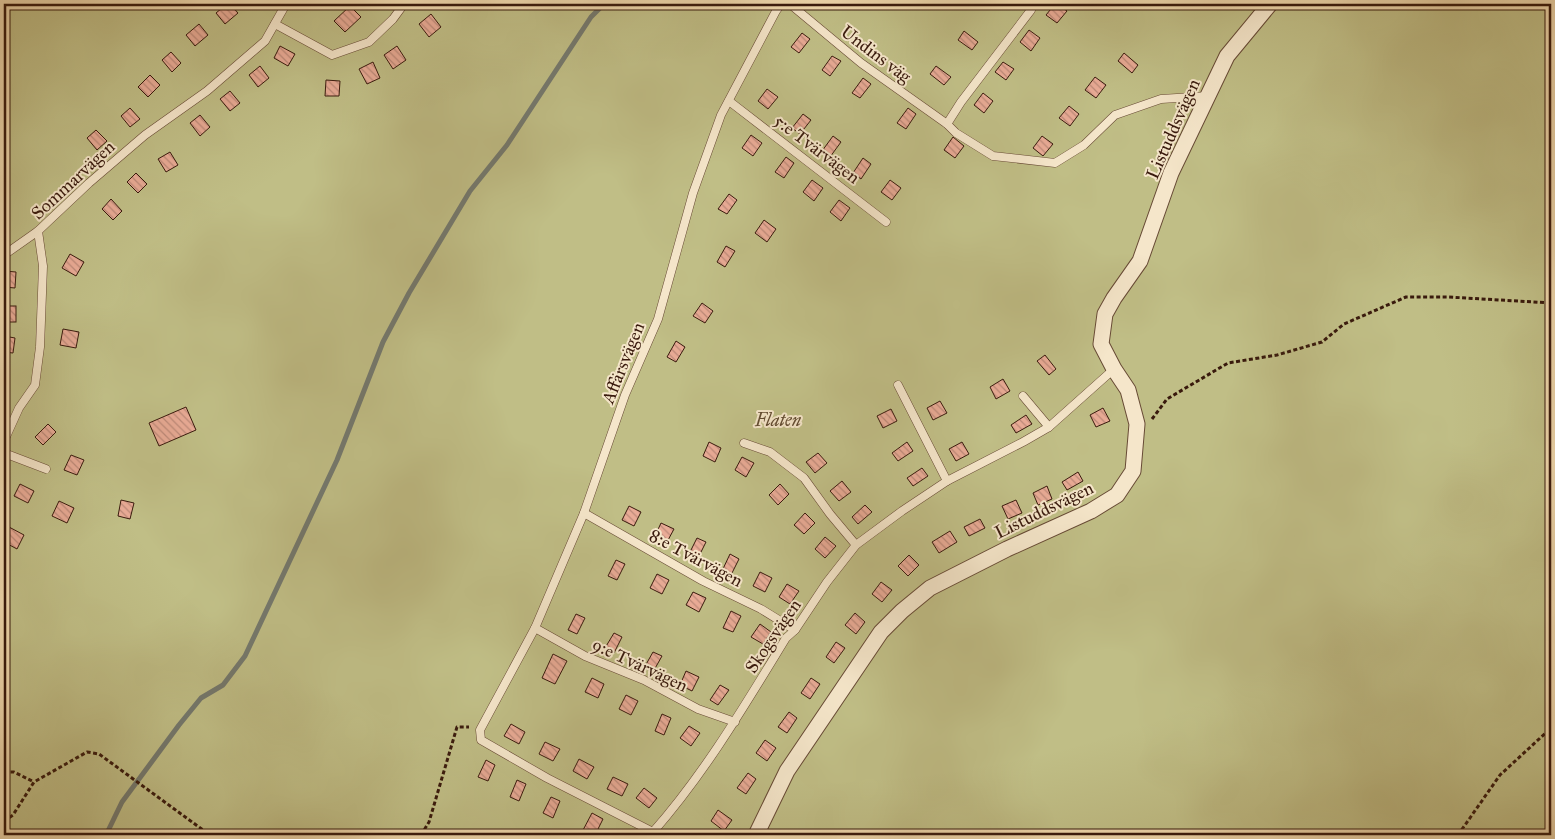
<svg xmlns="http://www.w3.org/2000/svg" width="1555" height="839" font-family="'IM FELL Great Primer',serif">
	<style>
		.park { fill: #c0be86; stroke: #7c6c4a }
		.lines { fill: none; stroke-linecap: round; stroke-linejoin: round }
		.stream { stroke: #74796e; stroke-width: 5 }
		.building { fill: url(#building-back-hatch); stroke: #391a0d }
		.lane-casing { stroke: #674a35; stroke-width: 9 }
		.street-casing { stroke: #674a35; stroke-width: 17 }
		.path { stroke: #391a0d; stroke-width: 3; stroke-dasharray: 4 2.5; stroke-linecap: butt }
		.lane { stroke: #f5e6ca; stroke-width: 8 }
		.street { stroke: #f5e6ca; stroke-width: 15 }
		.labels { text-anchor: middle; stroke-width: 4; stroke-linejoin: round; paint-order: stroke }
		.street-label { font-size: 18px; fill: #391a0d; stroke: #f5e6ca }
		.park-label { font-size: 18px; font-style: italic; fill: #624b31; stroke: #f5e6ca }
	</style>
	<defs>
		<pattern id="building-back-hatch" width="6" height="6" patternUnits="userSpaceOnUse" patternTransform="scale(1.25)"><rect width="6" height="6" fill="#e9ab96"/><path d="M-1 5l2 2M0 0l6 6M5-1l2 2" fill="none" stroke="#be8a79"/></pattern>
	</defs>
	<rect width="100%" height="100%" fill="#f0d9ae"/>
	<filter id="stains"><feTurbulence type="fractalNoise" baseFrequency=".004" numOctaves="4"/><feColorMatrix values="0 0 0 0 .2 0 0 0 0 .09 0 0 0 0 .02 0 0 0 .5 -.17"/></filter>
	<radialGradient id="worn" r=".72"><stop offset=".6" stop-color="#630" stop-opacity="0"/><stop offset="1" stop-color="#630" stop-opacity=".3"/></radialGradient>
	<!-- park -->
	<rect class="park" x="4" y="4" width="1547" height="831"/>
	<g class="lines">
		<!-- stream -->
		<path class="stream" d="M106,835L122,802L179,725L201,698L223,685L245,656L337,460L383,342L409,293L470,191L507,145L591,17L604,4"/>
	</g>
	<!-- building -->
	<g class="building">
		<path d="M227,4H230L238,13L225,24L216,13Z"/>
		<path d="M1055,4H1057L1067,11L1057,23L1046,15Z"/>
		<path d="M350,6L361,17L345,32L334,21Z"/>
		<path d="M431,14L441,27L429,37L419,24Z"/>
		<path d="M199,24L208,35L195,46L186,35Z"/>
		<path d="M1029,30L1040,38L1031,51L1020,42Z"/>
		<path d="M964,31L978,42L972,50L958,40Z"/>
		<path d="M802,33L810,39L799,53L791,47Z"/>
		<path d="M280,46L295,54L288,66L274,58Z"/>
		<path d="M397,46L406,60L393,69L384,55Z"/>
		<path d="M171,52L181,63L172,72L162,60Z"/>
		<path d="M1124,53L1138,65L1132,73L1118,61Z"/>
		<path d="M832,56L841,61L830,76L822,70Z"/>
		<path d="M373,62L380,78L367,84L359,69Z"/>
		<path d="M1003,62L1014,69L1006,80L995,72Z"/>
		<path d="M260,66L269,78L258,87L249,75Z"/>
		<path d="M936,66L951,77L944,85L930,74Z"/>
		<path d="M150,75L160,85L148,97L138,87Z"/>
		<path d="M1095,77L1106,85L1096,98L1085,90Z"/>
		<path d="M863,78L871,84L860,98L852,93Z"/>
		<path d="M326,80L340,81L339,96H325Z"/>
		<path d="M767,89L778,97L768,109L758,101Z"/>
		<path d="M230,91L240,103L230,111L220,99Z"/>
		<path d="M983,93L993,101L984,113L974,105Z"/>
		<path d="M1069,106L1079,114L1070,126L1059,118Z"/>
		<path d="M130,108L140,119L130,127L121,116Z"/>
		<path d="M908,108L916,114L906,129L897,123Z"/>
		<path d="M803,114L811,120L800,134L792,128Z"/>
		<path d="M200,115L210,127L200,136L190,123Z"/>
		<path d="M96,130L107,141L97,150L87,138Z"/>
		<path d="M751,135L762,143L753,156L742,148Z"/>
		<path d="M833,136L841,142L830,157L822,151Z"/>
		<path d="M1042,136L1053,144L1043,156L1033,148Z"/>
		<path d="M953,137L964,146L955,158L944,150Z"/>
		<path d="M170,152L178,165L166,172L158,159Z"/>
		<path d="M786,157L794,163L784,178L775,172Z"/>
		<path d="M863,158L871,164L861,179L853,173Z"/>
		<path d="M136,173L147,184L138,193L127,182Z"/>
		<path d="M812,180L823,188L814,201L803,192Z"/>
		<path d="M890,180L901,188L892,200L881,192Z"/>
		<path d="M729,194L737,200L727,214L718,209Z"/>
		<path d="M111,199L122,211L113,220L102,209Z"/>
		<path d="M839,200L850,208L841,221L830,212Z"/>
		<path d="M764,220L776,229L767,242L755,233Z"/>
		<path d="M726,246L735,251L725,267L717,262Z"/>
		<path d="M70,254L84,262L76,276L62,268Z"/>
		<path d="M4,271L16,272L15,288L4,287Z"/>
		<path d="M702,303L713,311L705,323L693,316Z"/>
		<rect x="4" y="306" width="12" height="16"/>
		<path d="M63,329L79,332L76,348L60,345Z"/>
		<path d="M4,336L15,338L13,353L4,352Z"/>
		<path d="M676,341L685,347L676,362L667,357Z"/>
		<path d="M1045,355L1056,369L1049,375L1037,361Z"/>
		<path d="M1003,379L1010,391L996,399L990,387Z"/>
		<path d="M940,401L947,413L933,420L927,408Z"/>
		<path d="M186,407L196,430L159,446L149,423Z"/>
		<path d="M1103,408L1110,421L1096,427L1090,415Z"/>
		<path d="M891,409L897,421L883,428L877,416Z"/>
		<path d="M1026,415L1032,424L1016,433L1011,425Z"/>
		<path d="M48,424L56,432L43,445L35,437Z"/>
		<path d="M709,442L721,448L715,462L703,456Z"/>
		<path d="M907,442L913,451L898,461L892,453Z"/>
		<path d="M962,442L969,454L956,461L949,449Z"/>
		<path d="M818,453L827,463L815,473L806,462Z"/>
		<path d="M71,455L84,460L77,475L64,470Z"/>
		<path d="M742,457L754,463L746,477L735,470Z"/>
		<path d="M922,468L928,476L913,486L907,478Z"/>
		<path d="M1078,472L1083,481L1067,490L1062,482Z"/>
		<path d="M842,481L851,492L839,501L830,491Z"/>
		<path d="M20,484L34,491L28,503L14,496Z"/>
		<path d="M780,484L789,494L778,505L769,495Z"/>
		<path d="M1047,486L1052,499L1038,505L1033,493Z"/>
		<path d="M121,500L134,503L130,519L118,516Z"/>
		<path d="M1016,500L1022,513L1008,519L1002,506Z"/>
		<path d="M59,501L74,508L67,523L52,516Z"/>
		<path d="M865,505L872,512L858,524L852,517Z"/>
		<path d="M629,506L641,512L634,526L622,520Z"/>
		<path d="M805,513L815,523L804,534L794,525Z"/>
		<path d="M980,519L985,528L969,536L964,527Z"/>
		<path d="M661,523L674,529L667,542L655,536Z"/>
		<path d="M9,527L24,535L17,549L4,542V538Z"/>
		<path d="M950,531L957,542L939,553L932,542Z"/>
		<path d="M825,537L836,546L825,558L815,549Z"/>
		<path d="M697,538L706,542L698,558L689,554Z"/>
		<path d="M730,554L739,559L731,575L722,571Z"/>
		<path d="M909,555L919,565L908,576L898,566Z"/>
		<path d="M616,560L625,564L617,580L608,576Z"/>
		<path d="M760,572L772,578L765,592L753,586Z"/>
		<path d="M657,574L669,580L662,594L650,588Z"/>
		<path d="M881,582L892,590L882,602L872,594Z"/>
		<path d="M787,584L799,591L790,604L779,597Z"/>
		<path d="M693,592L706,598L699,612L686,605Z"/>
		<path d="M731,611L741,616L733,632L723,628Z"/>
		<path d="M855,613L865,622L856,634L845,625Z"/>
		<path d="M576,614L585,618L577,634L568,630Z"/>
		<path d="M760,624L771,632L763,644L751,637Z"/>
		<path d="M614,633L622,637L614,653L605,648Z"/>
		<path d="M836,642L845,648L834,663L826,657Z"/>
		<path d="M653,652L662,656L653,672L644,668Z"/>
		<path d="M553,654L567,661L555,684L542,678Z"/>
		<path d="M686,671L699,677L692,691L680,685Z"/>
		<path d="M592,678L604,684L598,698L585,692Z"/>
		<path d="M811,678L820,684L810,699L801,693Z"/>
		<path d="M720,685L729,690L718,705L710,700Z"/>
		<path d="M626,695L638,701L631,715L619,709Z"/>
		<path d="M789,712L797,718L787,733L778,727Z"/>
		<path d="M662,714L671,718L664,735L655,731Z"/>
		<path d="M511,724L525,732L519,744L504,736Z"/>
		<path d="M689,726L700,733L691,746L680,738Z"/>
		<path d="M765,740L776,748L767,761L756,753Z"/>
		<path d="M545,742L560,749L553,761L539,754Z"/>
		<path d="M579,759L594,767L587,779L573,771Z"/>
		<path d="M486,760L495,765L488,781L478,777Z"/>
		<path d="M748,773L756,779L746,794L737,788Z"/>
		<path d="M613,777L628,784L622,796L607,789Z"/>
		<path d="M517,780L526,784L519,801L510,797Z"/>
		<path d="M644,788L657,798L649,808L636,798Z"/>
		<path d="M551,797L560,801L553,818L543,813Z"/>
		<path d="M718,810L732,820L724,831L711,821Z"/>
		<path d="M592,813L603,819L595,835H590L582,832Z"/>
	</g>
	<g class="lines">
		<!-- lane casing -->
		<g class="lane-casing">
			<g id="lane">
				<path d="M781,4L776,11L721,115L693,193L658,319L625,395L584,513L535,628L480,730L481,740L547,778L653,832C705,773 745,705 786,638L795,630L827,582L856,545L902,511L947,481L1023,442L1049,427L1114,369"/>
				<path d="M790,4L861,63L947,124L956,133L993,156L1055,163L1084,145L1115,115L1161,99L1209,96"/>
				<path d="M275,24L332,55L369,42L393,19L404,4"/>
				<path d="M729,101L886,222"/>
				<path d="M947,124L961,102L1031,10"/>
				<path d="M4,255L38,231"/>
				<path d="M898,385L947,481"/>
				<path d="M1023,396L1049,427"/>
				<path d="M4,441L19,408L35,385L40,347L43,266L38,231L89,183L145,135L207,91L265,41L286,4"/>
				<path d="M744,443L770,452L804,478L830,514L856,545"/>
				<path d="M4,453L46,469"/>
				<path d="M584,513L703,581L761,609L795,630"/>
				<path d="M535,628L585,656L644,680L698,709L735,722"/>
			</g>
		</g>
		<!-- street casing -->
		<g class="street-casing">
			<path id="street" d="M756,835L787,771L881,632L902,611L930,588L1007,549L1091,511L1117,495L1133,471L1137,424L1128,390L1114,369L1101,344L1105,314L1114,298L1140,261L1171,173L1227,56L1270,4"/>
		</g>
		<!-- path -->
		<g class="path">
			<path d="M1152,419L1167,399L1228,363L1277,355L1322,342L1344,324L1406,297H1449L1551,303"/>
			<path d="M4,772H14L34,782"/>
			<path d="M4,821L13,815L34,782L87,752L99,754L203,830L205,835"/>
			<path d="M421,835L429,822L457,727H469"/>
			<path d="M1458,835L1500,775L1551,728"/>
		</g>
		<!-- lane -->
		<use href="#lane" class="lane"/>
		<!-- street -->
		<use href="#street" class="street"/>
	</g>
	<g class="labels">
		<!-- street labels -->
		<g class="street-label">
			<text transform="translate(876 54) rotate(37)" y="6">Undins väg</text>
			<text transform="translate(1173 129) rotate(-66)" y="6">Listuddsvägen</text>
			<text transform="translate(817 149) rotate(37)" y="6">5:e Tvärvägen</text>
			<text transform="translate(73 180) rotate(-43)" y="6">Sommarvägen</text>
			<text transform="translate(623 363) rotate(-68)" y="6">Affärsvägen</text>
			<text transform="translate(1044 510) rotate(-26)" y="6">Listuddsvägen</text>
			<text transform="translate(696 558) rotate(28)" y="6">8:e Tvärvägen</text>
			<text transform="translate(773 636) rotate(-56)" y="6">Skogsvägen</text>
			<text transform="translate(640 665) rotate(25)" y="6">9:e Tvärvägen</text>
		</g>
		<!-- park labels -->
		<g class="park-label">
			<text x="778" y="426">Flaten</text>
		</g>
	</g>
	<!-- margin -->
	<rect width="1555" height="839" fill="none" stroke="#f0d9ae" stroke-width="20"/>
	<rect x="5" y="5" width="1545" height="829" fill="none" stroke="#391a0d" stroke-width="2.5"/>
	<rect x="10" y="10" width="1535" height="819" fill="none" stroke="#391a0d"/>
	<rect width="100%" height="100%" filter="url(#stains)"/>
	<rect width="100%" height="100%" fill="url(#worn)"/>
</svg>
